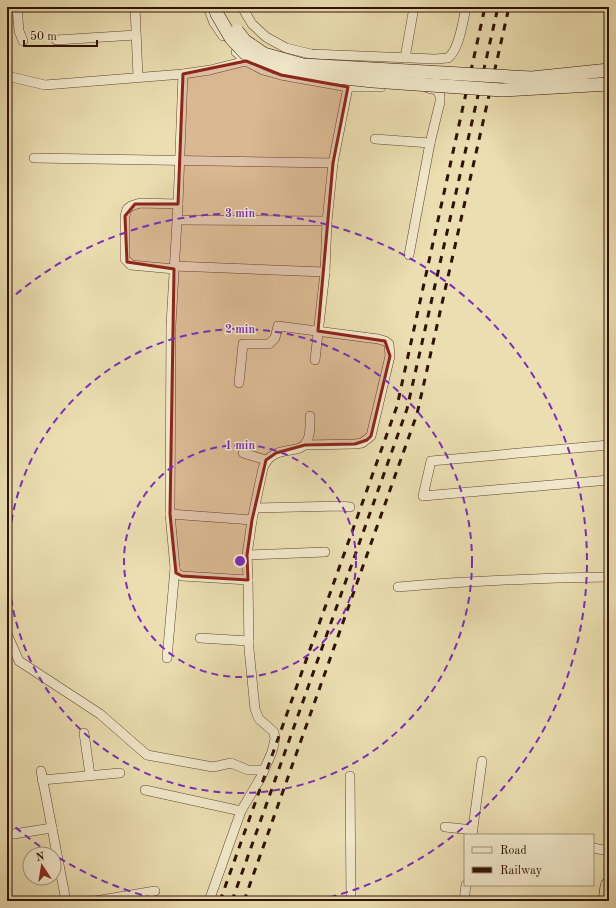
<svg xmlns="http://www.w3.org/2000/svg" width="616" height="908" font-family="'Old Standard TT',serif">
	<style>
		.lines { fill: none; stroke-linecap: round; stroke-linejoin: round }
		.street-casing { stroke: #5f4430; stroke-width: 10 }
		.highway-casing { stroke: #301105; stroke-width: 18 }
		.street { stroke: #f2eacc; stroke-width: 9 }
		.highway { stroke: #ebdfb1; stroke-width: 17 }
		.rail { stroke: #301105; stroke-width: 3; stroke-dasharray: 7 7; stroke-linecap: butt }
		.secondary-bridge-casing { stroke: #301105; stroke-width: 14; stroke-linecap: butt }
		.secondary-bridge { stroke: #f2eacc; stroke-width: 13 }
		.marked { fill: #8f2418; fill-opacity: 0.2; stroke: #8f2418; stroke-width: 3; stroke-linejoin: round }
		.ring { fill: none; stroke: #7b2cbf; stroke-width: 2; stroke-dasharray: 7 5 }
		.centre { fill: #7b2cbf; stroke: #f2eacc; stroke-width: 2 }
		.ring-label { font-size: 12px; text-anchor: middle; font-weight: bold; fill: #7b2cbf; stroke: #f2eacc; stroke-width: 3; stroke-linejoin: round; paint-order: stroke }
	</style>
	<rect width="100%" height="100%" fill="#ebdfb1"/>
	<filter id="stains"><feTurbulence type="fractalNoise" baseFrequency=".005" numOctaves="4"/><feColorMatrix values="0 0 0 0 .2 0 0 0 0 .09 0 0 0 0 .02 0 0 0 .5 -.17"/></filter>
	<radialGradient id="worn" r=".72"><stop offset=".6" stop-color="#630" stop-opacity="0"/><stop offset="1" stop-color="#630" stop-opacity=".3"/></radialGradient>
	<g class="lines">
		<!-- street casing -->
		<g class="street-casing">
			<g id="street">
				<path d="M17,7L19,31L23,41"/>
				<path d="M135,7L138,77"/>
				<path d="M208,7L214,23L223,36"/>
				<path d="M242,7L252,24L266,37L286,48L311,54L435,59L448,58C459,50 463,21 466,7"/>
				<path d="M56,40L136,35"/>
				<path d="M236,52L246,61L263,70L281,75L348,87H381"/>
				<path d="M405,58L414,7"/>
				<path d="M183,74L178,204L171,325L170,514L175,568L176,573L182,576L248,580L249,649L255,709L259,719L274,732L275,739L272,752L261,777L241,811L209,901"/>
				<path d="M7,76L45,85L183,74L210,70L246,61"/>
				<path d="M375,139L430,143"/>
				<path d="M34,158L333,163"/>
				<path d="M177,220L327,221"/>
				<path d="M409,255L430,143L440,102V96L437,90L428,88"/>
				<path d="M174,266L325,272"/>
				<path d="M174,269L131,265L125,259V216L127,209L131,206L140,203L178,204"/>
				<path d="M315,360L325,272L327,221L333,163L348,87"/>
				<path d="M239,383L243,344H269L275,338L278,326L378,339L385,341L389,344L390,356L371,436L362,443L355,444L305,445"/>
				<path d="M609,445L431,461L423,496L609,480"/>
				<path d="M243,453L266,460"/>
				<path d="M255,508L341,506L350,507"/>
				<path d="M170,514L252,520"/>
				<path d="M247,555L325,552"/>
				<path d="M248,580L247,555L252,520L263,468C273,442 300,457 307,441C311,435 310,423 310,416"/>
				<path d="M398,587C468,581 538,578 609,577"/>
				<path d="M7,634L19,661L100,714L147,755L213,767L231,763L248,770H264"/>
				<path d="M200,638L249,641"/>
				<path d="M167,658L175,568"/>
				<path d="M84,733L90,775"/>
				<path d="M41,771L66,901"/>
				<path d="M350,776L351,901"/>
				<path d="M42,780L120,773"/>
				<path d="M145,790L241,811"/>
				<path d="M445,827L473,830"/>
				<path d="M7,835L52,828"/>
				<path d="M472,835L482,761"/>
				<path d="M593,848L609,851"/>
				<path d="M95,901L155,891"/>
				<path d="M464,901L466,885"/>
			</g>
		</g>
		<!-- highway casing -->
		<g class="highway-casing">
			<path id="highway" d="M607,901L609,886"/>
		</g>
		<!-- street -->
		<use href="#street" class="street"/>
		<!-- highway -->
		<use href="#highway" class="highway"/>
		<!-- rail -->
		<g class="rail">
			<path d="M220,901L397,406L485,7"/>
			<path d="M232,901L407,409L498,7"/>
			<path d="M244,901L417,414L509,7"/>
		</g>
		<!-- secondary-bridge casing -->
		<g class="secondary-bridge-casing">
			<g id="secondary-bridge">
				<path d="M215,7L217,14L231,38L245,53L275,67L308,74L373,81L502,90L609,84"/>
				<path d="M237,31L245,41L264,54L303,65L532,78L609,70"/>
			</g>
		</g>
		<!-- secondary-bridge -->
		<use href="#secondary-bridge" class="secondary-bridge"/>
	</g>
	<!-- marked area -->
	<path class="marked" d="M246,61L281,75L348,87L333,163L318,331L385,341L390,356L371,436L367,440L355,444L305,445L276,453L266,460L252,520L247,555L248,580L182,576L176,573L170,514L174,269L127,262L125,216L135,204H178L183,74Z"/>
	<!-- distance rings -->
	<g class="ring">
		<circle cx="240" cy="561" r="116"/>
		<circle cx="240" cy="561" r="232"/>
		<path d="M165 901A348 348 0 0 1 56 856M50 853A348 348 0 0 1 7 820M7 302A348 348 0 1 1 315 901"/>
	</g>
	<circle cx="240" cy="561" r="6" class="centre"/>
	<g class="ring-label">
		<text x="240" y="217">3 min</text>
		<text x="240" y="333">2 min</text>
		<text x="240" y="449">1 min</text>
	</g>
	<!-- margin -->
	<rect width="616" height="908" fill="none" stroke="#ebdfb1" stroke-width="24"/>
	<rect x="8" y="8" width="600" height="892" fill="none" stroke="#301105" stroke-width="2"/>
	<rect x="12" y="12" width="592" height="884" fill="none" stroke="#301105"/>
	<!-- legend -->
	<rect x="464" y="834" width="130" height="52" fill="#f2eacc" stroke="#a4937c"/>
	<rect x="472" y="847" width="20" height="6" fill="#f2eacc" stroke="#a4937c"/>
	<text x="500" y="854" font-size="12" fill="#301105">Road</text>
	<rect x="472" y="867" width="20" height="6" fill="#301105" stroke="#a4937c"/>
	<text x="500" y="874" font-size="12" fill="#301105">Railway</text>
	<!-- north arrow -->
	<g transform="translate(42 866) rotate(348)"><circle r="19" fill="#f2eacc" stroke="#a4937c"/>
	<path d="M0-3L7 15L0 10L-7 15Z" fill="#8f2418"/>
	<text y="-6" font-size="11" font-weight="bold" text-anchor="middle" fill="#301105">N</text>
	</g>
	<!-- scale -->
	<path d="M24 40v6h73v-6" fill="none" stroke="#301105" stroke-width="2"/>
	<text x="30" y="40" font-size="12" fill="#301105" stroke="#f2eacc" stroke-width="3" paint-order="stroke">50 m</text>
	<rect width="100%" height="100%" filter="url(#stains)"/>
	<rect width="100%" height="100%" fill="url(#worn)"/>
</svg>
